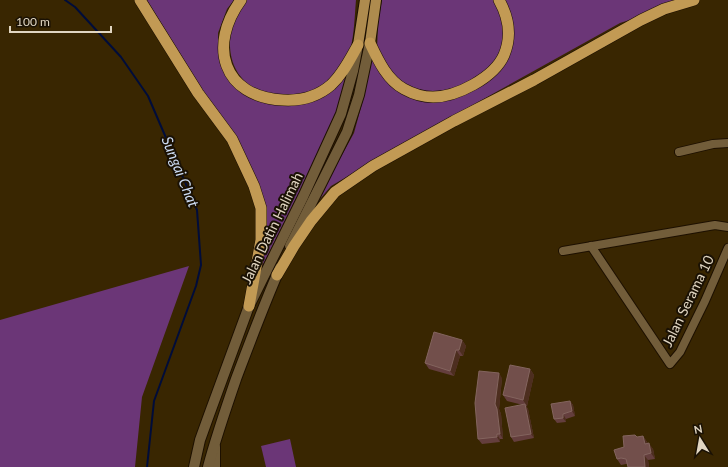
<svg xmlns="http://www.w3.org/2000/svg" width="728" height="467" font-family="Lato,sans-serif">
	<style>
		.green { fill: #6b3677 }
		.lines { fill: none; stroke-linecap: round; stroke-linejoin: round }
		.stream { stroke: #000c3a; stroke-width: 2 }
		.minor-casing { stroke: #1d1000; stroke-width: 10 }
		.secondary-casing { stroke: #1d1000; stroke-width: 12 }
		.primary-casing { stroke: #1d1000; stroke-width: 12 }
		.trunk-casing { stroke: #1d1000; stroke-width: 12 }
		.minor { stroke: #725d3a; stroke-width: 8 }
		.secondary { stroke: #725d3a; stroke-width: 10 }
		.primary { stroke: #ae8b4e; stroke-width: 10 }
		.trunk { stroke: #c29a54; stroke-width: 11 }
		.wall { fill: #643e3d }
		.shaded-wall { fill: #4d2e1f }
		.building { fill: #724f4b; stroke: #83645e }
		.labels { text-anchor: middle; stroke-width: 4; stroke-linejoin: round; paint-order: stroke }
		.street-label { font-size: 14px; fill: #e1d6c2; stroke: #1a1104 }
		.water-label { font-size: 15px; font-style: italic; fill: #cbdaf2; stroke: #1a1104 }
	</style>
	<rect width="100%" height="100%" fill="#392601"/>
	<!-- green -->
	<g class="green">
		<path d="M147,0H234L227,9L218,33L219,57L229,80L245,95L257,101L287,105L311,100L351,60L341,103L312,169L257,276L263,213L246,160Z"/>
		<path d="M246,0H356C355,11 354,40 350,49C347,56 338,72 333,77C323,86 311,94 298,96C293,97 288,96 283,96C244,95 223,64 232,27C234,18 242,8 246,0Z"/>
		<path d="M382,0H495L505,21L504,42L498,60L485,73L449,93L423,94L397,80L377,50L378,23Z"/>
		<path d="M504,0H693L620,23L415,137L331,186L314,206L354,133L363,100L371,55L389,84L448,100L509,54Z"/>
		<path d="M189,266L142,397L135,467H0V320Z"/>
		<path d="M290,439L296,467H266L261,446Z"/>
	</g>
	<g class="lines">
		<!-- stream -->
		<path class="stream" d="M65,0L75,7L121,57L148,96L197,210L201,265L196,286L154,401L147,467"/>
		<!-- minor casing -->
		<g class="minor-casing">
			<g id="minor">
				<path d="M679,152L713,144L728,143"/>
				<path d="M591,246L670,364L680,352L705,301L728,248"/>
				<path d="M563,251L715,225L728,227"/>
				<path d="M216,467V447"/>
			</g>
		</g>
		<!-- secondary casing -->
		<g class="secondary-casing">
			<g id="secondary">
				<path d="M290,246L347,132L359,95L370,43"/>
				<path d="M194,467L200,440L209,415L249,306L303,197L341,114L353,71L357,50"/>
				<path d="M208,467C216,437 226,408 236,379C250,342 264,304 280,268"/>
			</g>
		</g>
		<!-- primary casing -->
		<g class="primary-casing">
			<g id="primary">
				<path d="M370,43L376,0"/>
				<path d="M358,45L365,0"/>
			</g>
		</g>
		<!-- trunk casing -->
		<g class="trunk-casing">
			<g id="trunk">
				<path d="M140,0L198,93L232,139L254,186L261,208V240L249,306"/>
				<path d="M241,0C208,45 222,97 283,100C300,101 317,97 331,85C343,74 350,59 358,45"/>
				<path d="M370,43C378,60 387,80 404,89C413,94 423,97 433,97C456,97 494,78 504,55C512,36 509,18 499,0"/>
				<path d="M277,275L294,246L311,221L335,192L373,166L454,121L534,80L641,20L664,9L694,0"/>
			</g>
		</g>
		<!-- minor -->
		<use href="#minor" class="minor"/>
		<!-- secondary -->
		<use href="#secondary" class="secondary"/>
		<!-- primary -->
		<use href="#primary" class="primary"/>
		<!-- trunk -->
		<use href="#trunk" class="trunk"/>
	</g>
	<!-- wall -->
	<g class="wall">
		<path d="M462,340L466,346L463,356H460L454,376L429,369L425,363Z"/>
		<path d="M530,369L534,375L527,406H526L528,409L534,438L514,442L511,437L523,405L507,401L503,395Z"/>
		<path d="M502,378L499,409L501,414L503,439H500V442L482,444L478,439Z"/>
		<path d="M570,401L573,405L575,416L566,419V422L557,423L554,419Z"/>
		<path d="M643,436L647,442L648,444L653,449L655,459L648,460L649,467H628L627,464H626L621,465L617,459L624,447Z"/>
	</g>
	<!-- shaded-wall -->
	<g class="shaded-wall">
		<path d="M462,340L466,346L463,356L459,350Z"/>
		<path d="M456,350L460,356L454,376L450,371Z"/>
		<path d="M530,369L534,375L527,406L523,400Z"/>
		<path d="M499,373L502,378L499,409L501,414L503,439L500,434L495,404Z"/>
		<path d="M570,401L573,405L575,416L572,411Z"/>
		<path d="M525,404L528,409L534,438L531,434Z"/>
		<path d="M563,414L566,419V422L563,418Z"/>
		<path d="M497,434L500,439V442L497,437Z"/>
		<path d="M643,436L647,442L649,450L645,444Z"/>
		<path d="M649,443L653,449L655,459L651,453Z"/>
		<path d="M644,455L648,460L649,467H645Z"/>
	</g>
	<!-- building -->
	<g class="building">
		<path d="M434,332L462,340L459,350H456L450,371L425,363Z"/>
		<path d="M510,365L530,369L523,400L503,395Z"/>
		<path d="M479,371L499,373L495,404L497,409L500,434H497V437L478,439L475,403Z"/>
		<path d="M570,401L572,411L563,414V418L554,419L551,404Z"/>
		<path d="M525,404L531,434L511,437L505,408Z"/>
		<path d="M635,435L637,437L643,436L645,444L649,443L651,453L644,455L645,467H628L626,459L621,458L617,459L614,450L624,447L623,436Z"/>
	</g>
	<g class="labels">
		<!-- street labels -->
		<g class="street-label">
			<text transform="translate(272 228) rotate(-64)" y="5">Jalan Datin Halimah</text>
			<text transform="translate(688 301) rotate(-64)" y="5">Jalan Serama 10</text>
		</g>
		<!-- water labels -->
		<g class="water-label">
			<text transform="translate(180 172) rotate(68)" y="5">Sungai Chat</text>
		</g>
	</g>
	<!-- north arrow -->
	<g transform="translate(700 439) rotate(349)" stroke="#1a1104" stroke-width="3" paint-order="stroke">
	<path d="M0-3L7 15L0 10L-7 15Z" fill="#e1d6c2"/>
	<text y="-6" font-size="11" font-weight="bold" text-anchor="middle" fill="#e1d6c2">N</text>
	</g>
	<!-- scale -->
	<path d="M10 26v6h101v-6" fill="none" stroke="#e1d6c2" stroke-width="2"/>
	<text x="16" y="26" font-size="12" fill="#e1d6c2" stroke="#1a1104" stroke-width="3" paint-order="stroke">100 m</text>
</svg>
